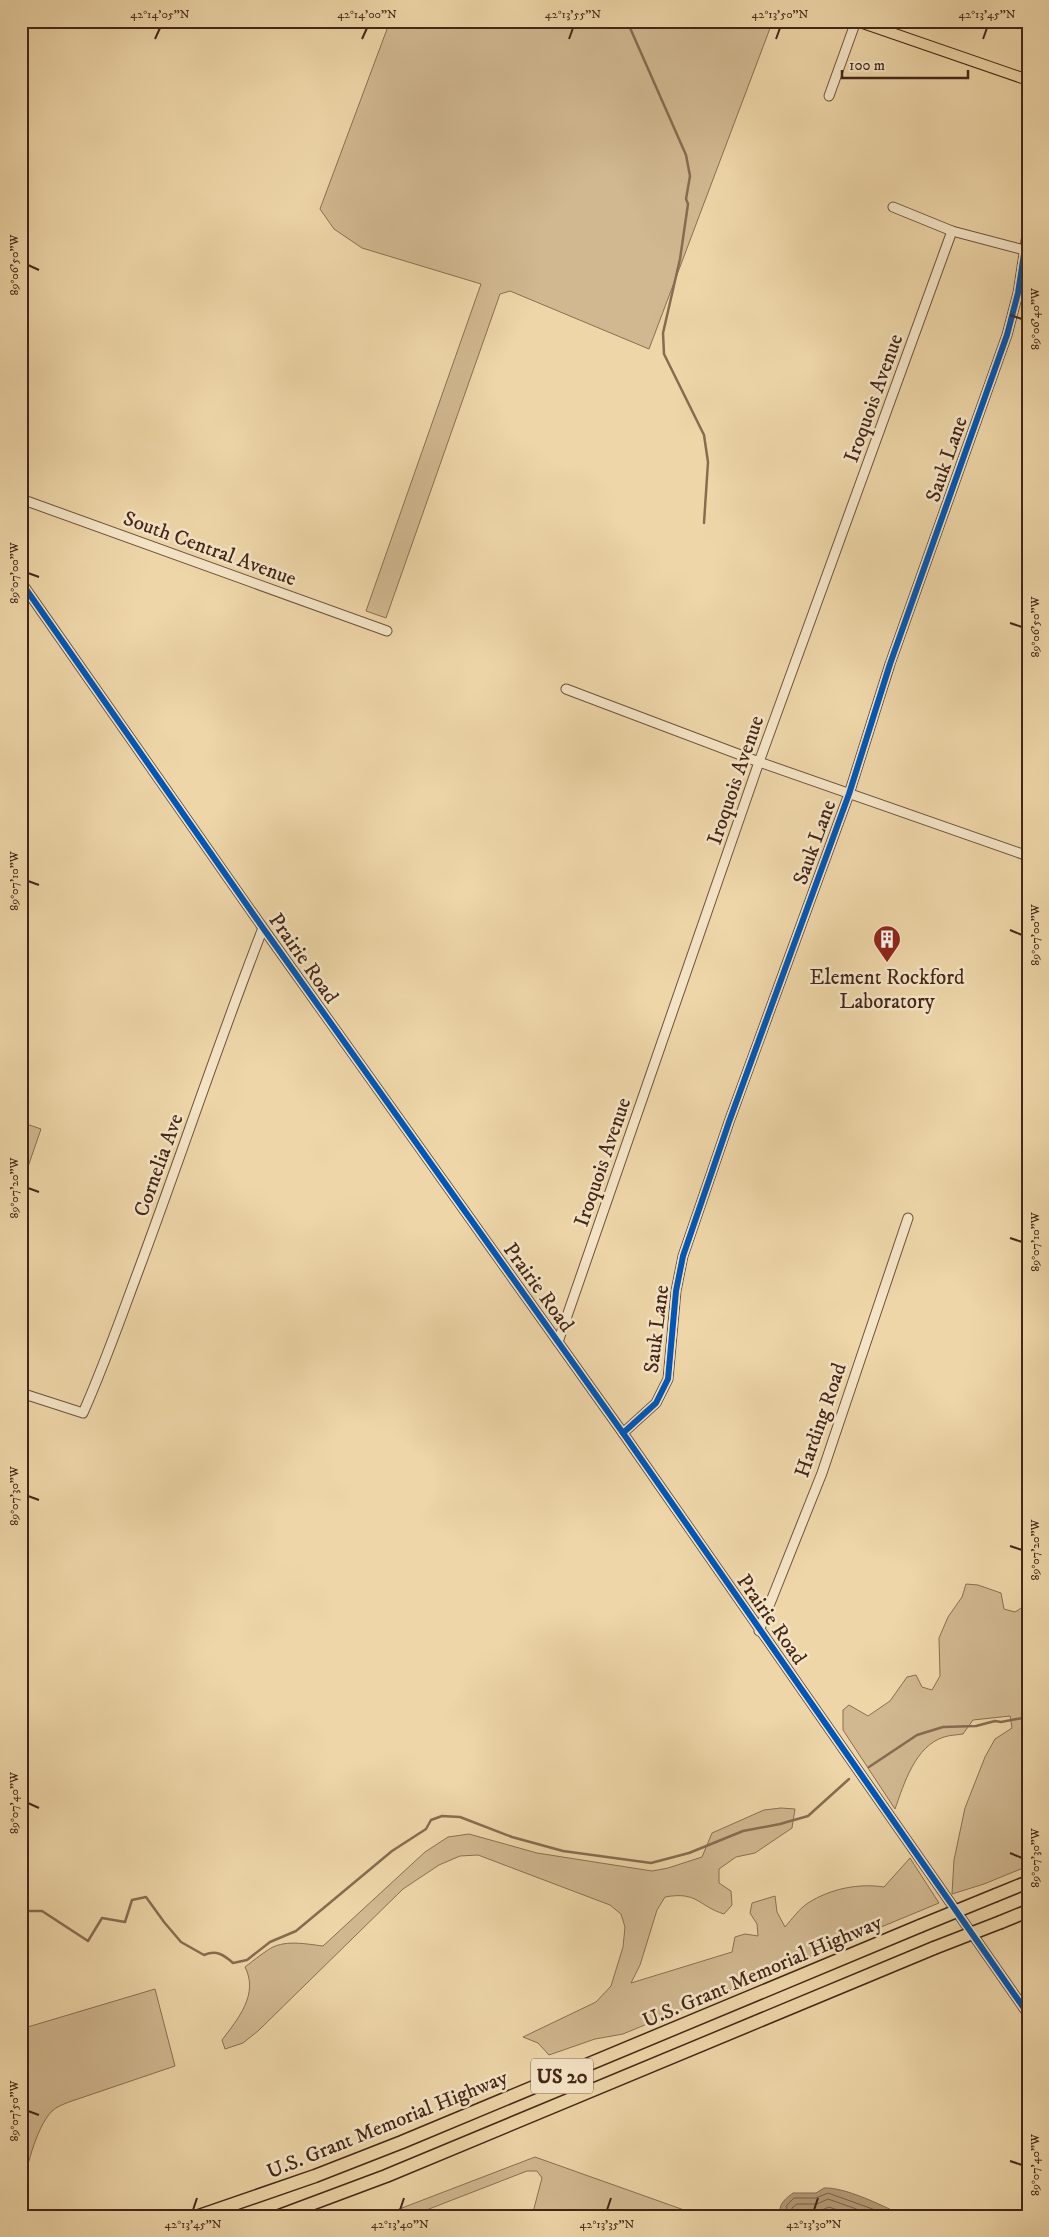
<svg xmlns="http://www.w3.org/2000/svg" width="1049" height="2237" font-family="'IM FELL DW Pica',serif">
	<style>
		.green { fill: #d1b890; stroke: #8a6f54 }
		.water { fill: #b49a77; stroke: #876c51 }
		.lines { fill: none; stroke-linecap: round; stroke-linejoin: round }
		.shore { stroke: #7c6048; stroke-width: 1 }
		.stream { stroke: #876c51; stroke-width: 2.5 }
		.minor-casing { stroke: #6e523c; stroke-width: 11 }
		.major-casing { stroke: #432618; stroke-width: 12 }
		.highway-casing { stroke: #432618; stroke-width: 15 }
		.minor { stroke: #f4e4c6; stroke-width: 9 }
		.major { stroke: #eed6a8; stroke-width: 10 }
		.highway { stroke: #eed6a8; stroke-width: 12 }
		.highway-bridge-casing { stroke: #432618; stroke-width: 15; stroke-linecap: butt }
		.highway-bridge { stroke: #eed6a8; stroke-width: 12 }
		.cycleway-casing { stroke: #f4e4c6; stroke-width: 9 }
		.cycleway { stroke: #0057b8; stroke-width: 6 }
		.ticks { fill: none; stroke: #432618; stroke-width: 2 }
		.labels { text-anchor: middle; stroke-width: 5; stroke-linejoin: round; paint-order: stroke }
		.shield { fill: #f4e4c6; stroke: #785f4c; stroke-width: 1 }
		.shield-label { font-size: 20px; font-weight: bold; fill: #432618 }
		.street-label { font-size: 21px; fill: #432618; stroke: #f4e4c6 }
		.poi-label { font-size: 21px; fill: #432618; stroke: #f4e4c6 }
		.neatline { fill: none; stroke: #432618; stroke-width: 2 }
		.ticks-label { font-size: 12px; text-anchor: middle; fill: #432618 }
	</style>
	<rect width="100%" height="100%" fill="#eed6a8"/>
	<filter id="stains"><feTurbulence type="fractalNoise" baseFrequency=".004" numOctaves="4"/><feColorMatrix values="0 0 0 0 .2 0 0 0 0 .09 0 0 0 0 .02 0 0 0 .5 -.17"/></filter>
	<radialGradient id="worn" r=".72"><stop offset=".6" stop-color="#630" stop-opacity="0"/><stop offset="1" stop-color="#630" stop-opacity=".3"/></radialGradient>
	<!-- green -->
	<g class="green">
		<path d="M390,21L772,23L649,349L510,291L500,294L386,618L366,611L481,284L362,248L334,229L320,209Z"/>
		<path d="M21,1122L41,1129L21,1187Z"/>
		<path d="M966,1584L978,1585L1001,1593L1004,1609L1015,1612L1028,1604V1866L984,1884L952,1894L954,1860L965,1808L985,1757L995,1739L1012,1728L1010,1716L973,1720L963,1734C957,1735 950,1735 944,1737C915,1746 904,1784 895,1809L843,1730V1710L849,1705L868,1716L890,1701L907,1677L916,1675L922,1687L932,1690L940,1676L939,1638L948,1617L962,1597Z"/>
		<path d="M781,1808L795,1809L792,1828L755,1853L736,1857L719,1869V1883L731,1891L732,1905L724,1914C698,1906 698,1891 665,1897L657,1910L640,1965L631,1983L732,1952L735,1937L745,1934L758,1936L757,1924L750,1913L752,1903L775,1896L777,1912L785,1927C792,1919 799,1909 808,1903C830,1889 858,1883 884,1887L910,1858L939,1903L623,2034L595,2039L549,2055L538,2043L523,2037L596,2002L611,1986L623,1947L625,1927L621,1914L610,1905L478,1855L460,1856L439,1865L403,1889L258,2031L243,2043L225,2049L222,2040C238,2019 259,1994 245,1967C253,1961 260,1955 268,1950C283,1939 306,1944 323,1946L425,1852L448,1837L469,1834L537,1853L652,1871L668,1868L702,1857L712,1833L764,1810Z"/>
		<path d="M155,1989L175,2066L69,2102C64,2104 56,2107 52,2111C35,2129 26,2171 21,2194V2029Z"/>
		<path d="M535,2157L701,2216H532L542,2178L537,2171H527L411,2216H381Z"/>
	</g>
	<!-- water -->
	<path class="water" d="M824,2188C845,2187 881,2205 900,2214V2216H781C777,2205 785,2199 793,2193H816Z"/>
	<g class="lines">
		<!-- shore -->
		<g class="shore">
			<path d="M786,2216L787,2205L794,2198H816L828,2193L892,2216"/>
			<path d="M792,2216V2208L797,2204H817L828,2199L876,2216"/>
			<path d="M800,2216L801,2211H819L829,2207L855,2216"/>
		</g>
		<!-- stream -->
		<g class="stream">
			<path d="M627,21L686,155L690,176L686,199L688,204L680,259L663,333L664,354L704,435L708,462L704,523"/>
			<path d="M869,1767L917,1735L943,1727L976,1726L995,1721L1001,1722L1028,1717"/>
			<path d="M21,1911H42L88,1941L102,1918L125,1922L132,1900L146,1897L164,1922L181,1942L204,1955C216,1950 223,1954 233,1963L247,1960L270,1942L296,1931L392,1851L426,1829L431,1820L442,1816L460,1817L512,1837L563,1851L651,1863L689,1853L743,1831L780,1824L808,1816L849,1779"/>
		</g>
		<!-- minor casing -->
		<g class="minor-casing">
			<g id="minor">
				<path d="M829,96L856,21"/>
				<path d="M893,207L952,231L1024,250"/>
				<path d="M21,499L387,631"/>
				<path d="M21,582L263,928L623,1433L1028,2014"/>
				<path d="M566,689L759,762L1028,856"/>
				<path d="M558,1342L759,762L952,231"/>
				<path d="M21,1393L83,1413C104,1366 121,1317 139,1269C181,1156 219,1041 263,928"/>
				<path d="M623,1433L656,1403L668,1379L676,1291L683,1256L729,1122L849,794L890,664L1007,335L1018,293L1028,228"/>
				<path d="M759,1631L822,1473L908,1218"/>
			</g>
		</g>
		<!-- major casing -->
		<g class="major-casing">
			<path id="major" d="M857,21L1028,80"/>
		</g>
		<!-- highway casing -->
		<g class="highway-casing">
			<g id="highway">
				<path d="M996,1895L1028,1882"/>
				<path d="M1001,1922L1028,1911"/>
				<path d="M199,2216L315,2176L402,2142L920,1926"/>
				<path d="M279,2216L386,2176L934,1948"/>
			</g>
		</g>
		<!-- minor -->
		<use href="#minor" class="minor"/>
		<!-- major -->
		<use href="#major" class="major"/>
		<!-- highway -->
		<use href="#highway" class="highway"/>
		<!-- highway-bridge casing -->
		<g class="highway-bridge-casing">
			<g id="highway-bridge">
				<path d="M920,1926L996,1895"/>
				<path d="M934,1948L1001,1922"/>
			</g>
		</g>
		<!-- highway-bridge -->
		<use href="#highway-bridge" class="highway-bridge"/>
		<!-- cycleway casing -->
		<g class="cycleway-casing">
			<g id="cycleway">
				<path d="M21,582L263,928L623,1433L1028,2014"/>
				<path d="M623,1433L656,1403L668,1379L676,1291L683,1256L729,1122L849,794L890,664L1007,335L1018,293L1028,228"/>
			</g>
		</g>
		<!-- cycleway -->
		<use href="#cycleway" class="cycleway"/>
	</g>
	<!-- ticks -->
	<path class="ticks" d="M155,39L160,28M362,39L367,28M569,39L573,28M776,39L780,28M983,39L987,28M28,265L39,270M1010,315L1022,319M28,573L39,577M1010,623L1022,627M28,881L39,885M1010,930L1022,935M28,1188L39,1192M1010,1238L1022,1242M28,1496L39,1500M1010,1546L1022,1550M28,1803L39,1808M1010,1853L1022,1858M28,2111L39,2115M1010,2161L1022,2165M193,2210L197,2198M400,2210L404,2198M607,2210L611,2198M814,2210L818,2198"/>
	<!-- icons -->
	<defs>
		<g id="building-pin" transform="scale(1.4375)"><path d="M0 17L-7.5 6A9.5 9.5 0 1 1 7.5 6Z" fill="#8f2418" stroke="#f4e4c6"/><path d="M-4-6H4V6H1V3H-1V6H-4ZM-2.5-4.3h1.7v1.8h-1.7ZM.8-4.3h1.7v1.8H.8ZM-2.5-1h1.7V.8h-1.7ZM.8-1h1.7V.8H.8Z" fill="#fff"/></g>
	</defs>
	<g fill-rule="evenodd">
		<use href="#building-pin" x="887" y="939"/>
	</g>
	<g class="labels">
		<!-- shield labels -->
		<rect class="shield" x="531" y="2058.5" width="62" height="35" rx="4"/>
		<g class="shield-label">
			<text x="562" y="2083">US 20</text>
		</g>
		<!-- street labels -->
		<g class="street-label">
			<text transform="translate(873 398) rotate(-70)" y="7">Iroquois Avenue</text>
			<text transform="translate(946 459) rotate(-71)" y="7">Sauk Lane</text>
			<text transform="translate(210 548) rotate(20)" y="7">South Central Avenue</text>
			<text transform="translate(735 780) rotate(-71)" y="7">Iroquois Avenue</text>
			<text transform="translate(814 842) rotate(-70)" y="7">Sauk Lane</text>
			<text transform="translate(304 958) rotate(55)" y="7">Prairie Road</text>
			<text transform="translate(602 1162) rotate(-71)" y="7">Iroquois Avenue</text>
			<text transform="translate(158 1165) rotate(-70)" y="7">Cornelia Ave</text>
			<text transform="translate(539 1287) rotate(54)" y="7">Prairie Road</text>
			<text transform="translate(656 1329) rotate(-83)" y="7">Sauk Lane</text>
			<text transform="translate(820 1420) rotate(-71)" y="7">Harding Road</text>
			<text transform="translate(772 1619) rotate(55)" y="7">Prairie Road</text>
			<text transform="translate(762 1971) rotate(-23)" y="7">U.S. Grant Memorial Highway</text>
			<text transform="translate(387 2124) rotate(-22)" y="7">U.S. Grant Memorial Highway</text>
		</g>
		<!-- poi labels -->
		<g class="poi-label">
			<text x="887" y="984">Element Rockford<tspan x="887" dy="24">Laboratory</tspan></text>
		</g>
	</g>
	<!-- margin -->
	<rect width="1049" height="2237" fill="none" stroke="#eed6a8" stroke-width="55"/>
	<!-- scale -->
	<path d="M842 70v8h126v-8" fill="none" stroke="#432618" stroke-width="2.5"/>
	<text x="849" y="70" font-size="15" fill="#432618" stroke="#f4e4c6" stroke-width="4" paint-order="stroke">100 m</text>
	<rect x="28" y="28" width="994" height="2182" class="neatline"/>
	<g class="ticks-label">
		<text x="160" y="18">42°14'05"N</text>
		<text x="367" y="18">42°14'00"N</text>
		<text x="573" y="18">42°13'55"N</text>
		<text x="780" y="18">42°13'50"N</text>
		<text x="987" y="18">42°13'45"N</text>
		<text transform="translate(14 265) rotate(-90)" y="4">89°06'50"W</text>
		<text transform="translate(1035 319) rotate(-90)" y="4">89°06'40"W</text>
		<text transform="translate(14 573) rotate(-90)" y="4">89°07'00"W</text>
		<text transform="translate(1035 627) rotate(-90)" y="4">89°06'50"W</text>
		<text transform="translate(14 881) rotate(-90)" y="4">89°07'10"W</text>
		<text transform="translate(1035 935) rotate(-90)" y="4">89°07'00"W</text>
		<text transform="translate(14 1188) rotate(-90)" y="4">89°07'20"W</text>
		<text transform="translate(1035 1242) rotate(-90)" y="4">89°07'10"W</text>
		<text transform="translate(14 1496) rotate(-90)" y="4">89°07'30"W</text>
		<text transform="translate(1035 1550) rotate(-90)" y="4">89°07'20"W</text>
		<text transform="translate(14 1803) rotate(-90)" y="4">89°07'40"W</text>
		<text transform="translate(1035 1858) rotate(-90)" y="4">89°07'30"W</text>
		<text transform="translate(14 2111) rotate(-90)" y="4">89°07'50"W</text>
		<text transform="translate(1035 2165) rotate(-90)" y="4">89°07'40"W</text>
		<text x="193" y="2228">42°13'45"N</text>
		<text x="400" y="2228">42°13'40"N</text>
		<text x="607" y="2228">42°13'35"N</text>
		<text x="814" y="2228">42°13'30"N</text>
	</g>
	<rect width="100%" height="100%" filter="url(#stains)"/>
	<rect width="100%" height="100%" fill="url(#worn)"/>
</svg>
